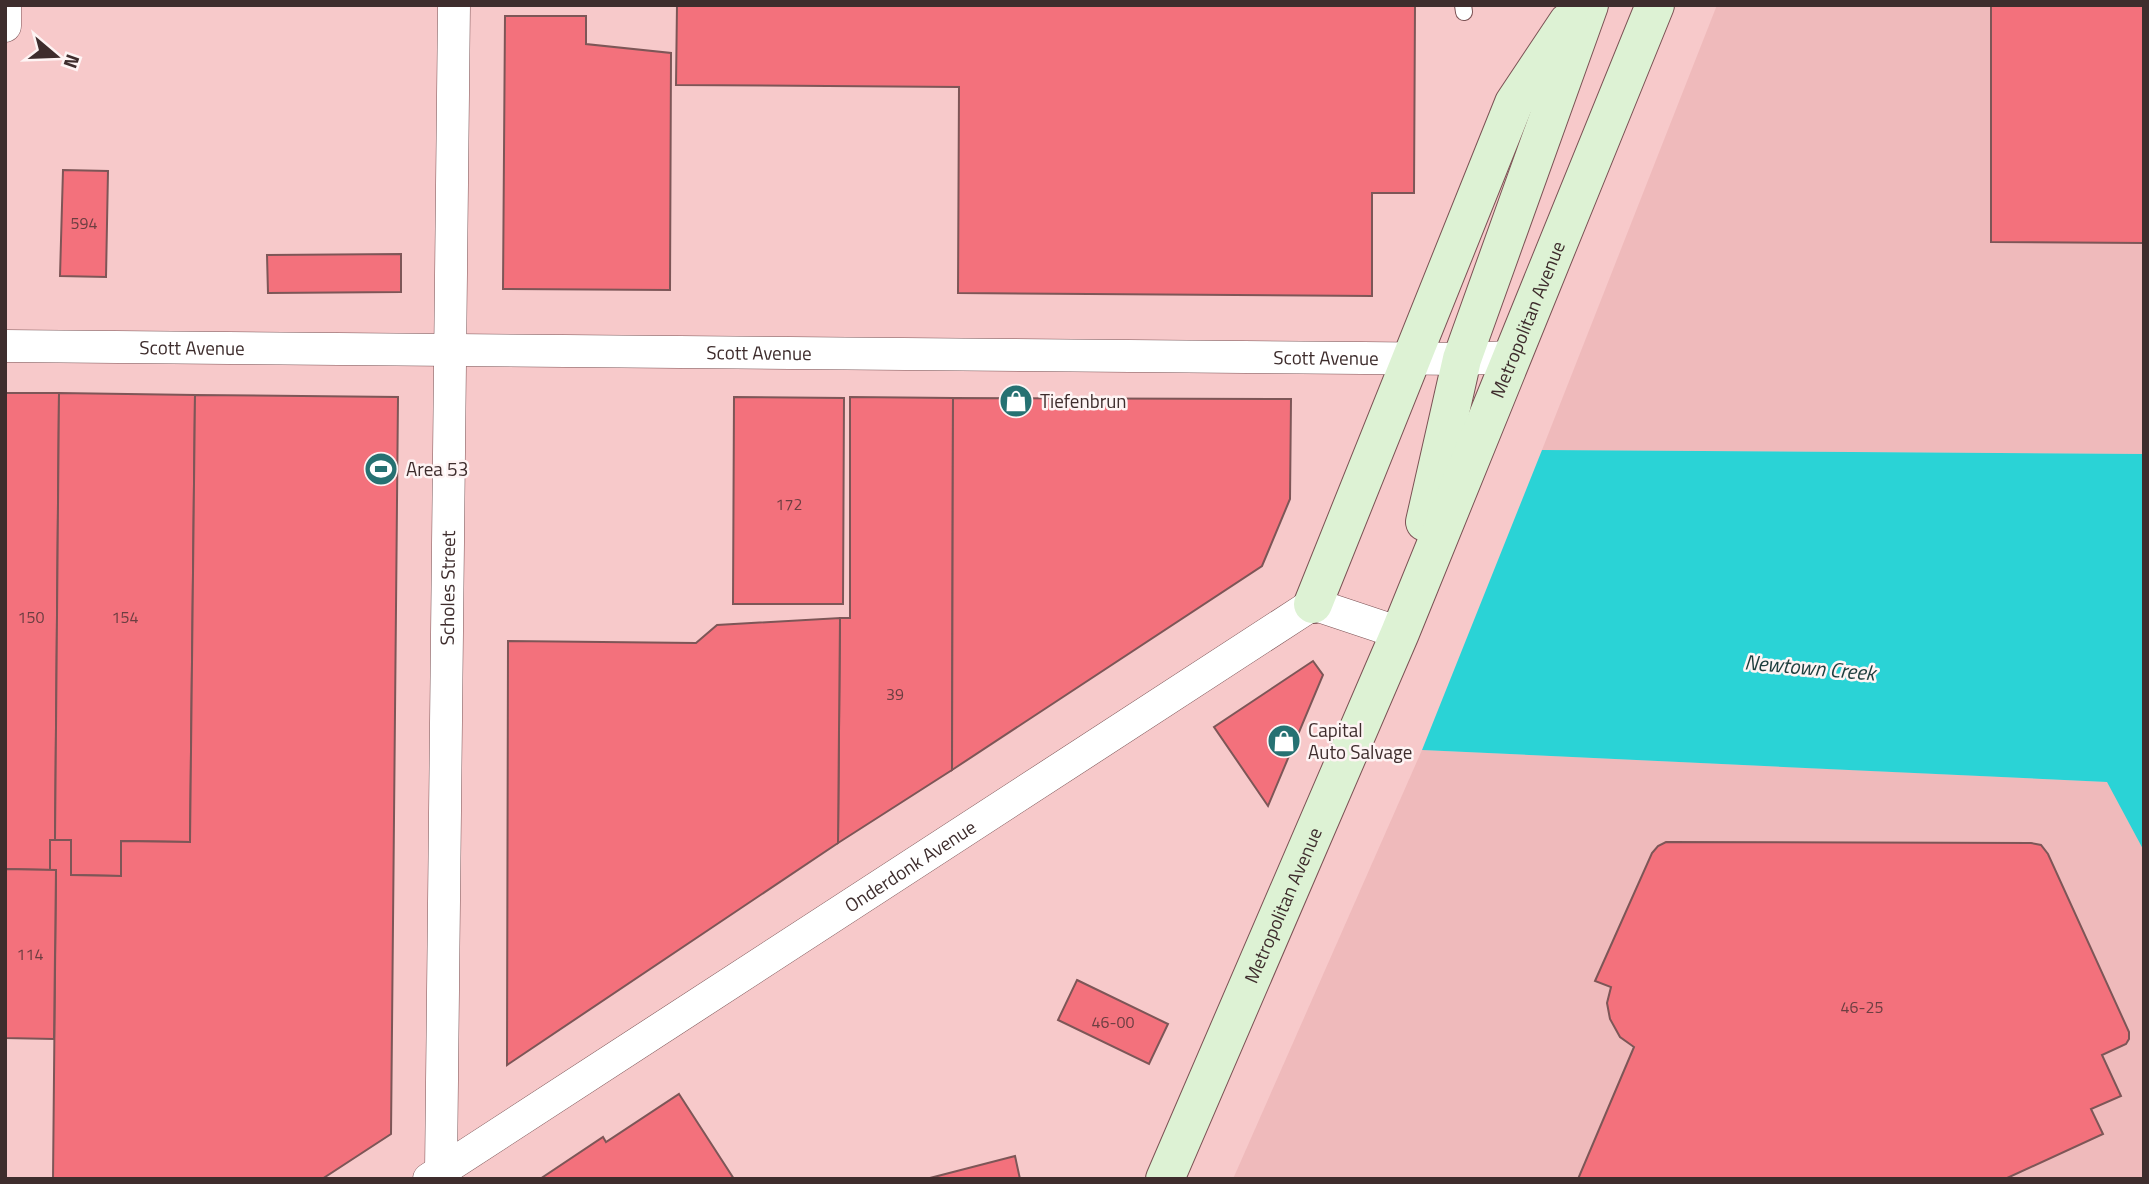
<svg xmlns="http://www.w3.org/2000/svg" width="2149" height="1184" font-family="'Titillium Web',sans-serif">
<style>
.built{fill:#efbabb}
.water{fill:#2ad3d6}
.building{fill:#f3717c;stroke:#7d5657;stroke-width:2}
.lines{fill:none;stroke-linecap:round;stroke-linejoin:round}
.service-casing{stroke:#7a5254;stroke-width:18}
.minor-casing{stroke:#7a5254;stroke-width:33}
.secondary-casing{stroke:#7a5254;stroke-width:40}
.service{stroke:#fff;stroke-width:16}
.minor{stroke:#fff;stroke-width:32}
.secondary{stroke:#ddf2d4;stroke-width:38}
.labels{text-anchor:middle;stroke-width:5;stroke-linejoin:round;paint-order:stroke}
.number-label{font-size:16px;fill:#6b3e41}
.street-label{font-size:19px;fill:#3e2d2d;stroke:#fef4f4}
.poi-label{font-size:19px;fill:#3e2d2d;stroke:#fef4f4;text-anchor:start}
.water-label{font-size:21px;font-style:italic;fill:#1e3e3e;stroke:#fef4f4}
</style>
<rect width="100%" height="100%" fill="#f7c9ca"/>
<g class="built">
<polygon points="1717,5 2144,5 2144,454 1542,450"/>
<polygon points="1422,750 2108,782 2144,851 2144,1179 1233,1179"/>
</g>
<polygon class="water" points="1542,450 2144,454 2144,851 2107,782 1422,750"/>
<g class="building">
<polygon points="677,5 1415,5 1414,193 1372,193 1372,296 958,293 959,87 676,85"/>
<polygon points="1991,5 2144,5 2144,243 1991,242"/>
<polygon points="505,16 586,16 586,44 671,53 670,290 503,289"/>
<polygon points="63,170 108,171 106,277 60,276"/>
<polygon points="401,254 401,292 268,293 267,255"/>
<polygon points="5,393 59,393 55,840 50,840 50,870 5,869"/>
<polygon points="59,393 195,395 190,842 121,841 121,876 71,875 71,840 55,840"/>
<polygon points="195,395 398,397 391,1134 322,1179 53,1179 56,870 50,870 50,840 71,840 71,875 121,876 121,841 190,842"/>
<polygon points="734,397 844,398 843,604 733,604"/>
<polygon points="850,397 953,398 952,770 838,843 840,618 850,618"/>
<polygon points="953,398 1291,399 1290,499 1262,566 952,770"/>
<polygon points="840,618 838,843 507,1065 508,641 696,643 717,625"/>
<polygon points="1313,661 1323,675 1268,806 1214,727"/>
<polygon points="1666,842 2031,843 2041,845 2048,854 2129,1032 2129,1039 2126,1044 2102,1055 2121,1096 2091,1109 2103,1134 2005,1179 1578,1179 1634,1047 1620,1037 1610,1019 1607,1003 1611,987 1595,981 1652,853 1658,846"/>
<polygon points="5,869 56,870 54,1039 5,1038"/>
<polygon points="1077,980 1168,1024 1149,1064 1058,1020"/>
<polygon points="679,1094 734,1179 540,1179 603,1137 606,1142"/>
<polygon points="1015,1156 1020,1179 926,1179"/>
</g>
<g class="lines">
<defs>
<polyline id="service" points="1463,5 1464,12"/>
<g id="minor">
<polyline points="5,26 5,5"/>
<path id="s1" d="M5 346 1363 358 1462 359 1512 357"/>
<path id="s2" d="M441 1171 454 5"/>
<path id="s3" d="M429 1179 1313 604 1400 633"/>
</g>
<g id="secondary">
<polyline points="1425,522 1462,359 1589,5"/>
<polyline points="1313,604 1514,103 1568,22"/>
<path id="s4" d="M1165 1179 1400 633 1655 5"/>
</g>
</defs>
<use href="#service" class="service-casing"/>
<use href="#minor" class="minor-casing"/>
<use href="#secondary" class="secondary-casing"/>
<use href="#service" class="service"/>
<use href="#minor" class="minor"/>
<use href="#secondary" class="secondary"/>
</g>
<defs>
<symbol id="shop-disc" viewBox="-11 -11 22 22"><circle r="9.5" fill="#267172" stroke="#fef4f4"/><path d="M-5-2.5h2.3a2.7 3.5 0 0 1 5.4 0H5L5.5 6h-11ZM-1.5-2.5h3a1.5 2.3 0 0 0-3 0Z" fill="#fff"/></symbol>
<symbol id="stadium-disc" viewBox="-11 -11 22 22"><circle r="9.5" fill="#267172" stroke="#fef4f4"/><path d="M0-5a6.5 5 0 1 0 0 10a6.5 5 0 1 0 0-10ZM-3.5-1.8h7v3.6h-7Z" fill="#fff"/></symbol>
</defs>
<g fill-rule="evenodd">
<use href="#shop-disc" x="997" y="382" width="38" height="38"/>
<use href="#stadium-disc" x="362" y="450" width="38" height="38"/>
<use href="#shop-disc" x="1265" y="722" width="38" height="38"/>
</g>
<g class="labels">
<g class="number-label">
<text x="84" y="229">594</text>
<text x="789" y="510">172</text>
<text x="31" y="623">150</text>
<text x="125" y="623">154</text>
<text x="895" y="700">39</text>
<text x="30" y="960">114</text>
<text x="1862" y="1013">46-25</text>
<text x="1113" y="1028">46-00</text>
</g>
<g class="street-label">
<text dy="7" stroke="none"><textPath href="#s4" startOffset="933">Metropolitan Avenue</textPath></text>
<text dy="7" stroke="none"><textPath href="#s1" startOffset="187">Scott Avenue</textPath></text>
<text dy="7" stroke="none"><textPath href="#s1" startOffset="754">Scott Avenue</textPath></text>
<text dy="7" stroke="none"><textPath href="#s1" startOffset="1321">Scott Avenue</textPath></text>
<text dy="7" stroke="none"><textPath href="#s2" startOffset="583">Scholes Street</textPath></text>
<text dy="7" stroke="none"><textPath href="#s3" startOffset="574">Onderdonk Avenue</textPath></text>
<text dy="7" stroke="none"><textPath href="#s4" startOffset="298">Metropolitan Avenue</textPath></text>
</g>
<g class="poi-label">
<text x="1040" y="408">Tiefenbrun</text>
<text x="406" y="476">Area 53</text>
<text x="1308" y="737">Capital<tspan x="1308" dy="22">Auto Salvage</tspan></text>
</g>
<g class="water-label">
<text transform="translate(1810 668) rotate(5)" y="7">Newtown Creek</text>
</g>
</g>
<rect width="2149" height="1184" fill="none" stroke="#3e2d2d" stroke-width="14"/>
<g transform="translate(56 56) rotate(109)" stroke="#fef4f4" stroke-width="5" paint-order="stroke">
<path d="M0-5L12 26L0 18L-12 26Z" fill="#3e2d2d"/>
<text y="-10" font-size="19" font-weight="bold" text-anchor="middle" fill="#3e2d2d">N</text>
</g>
</svg>
